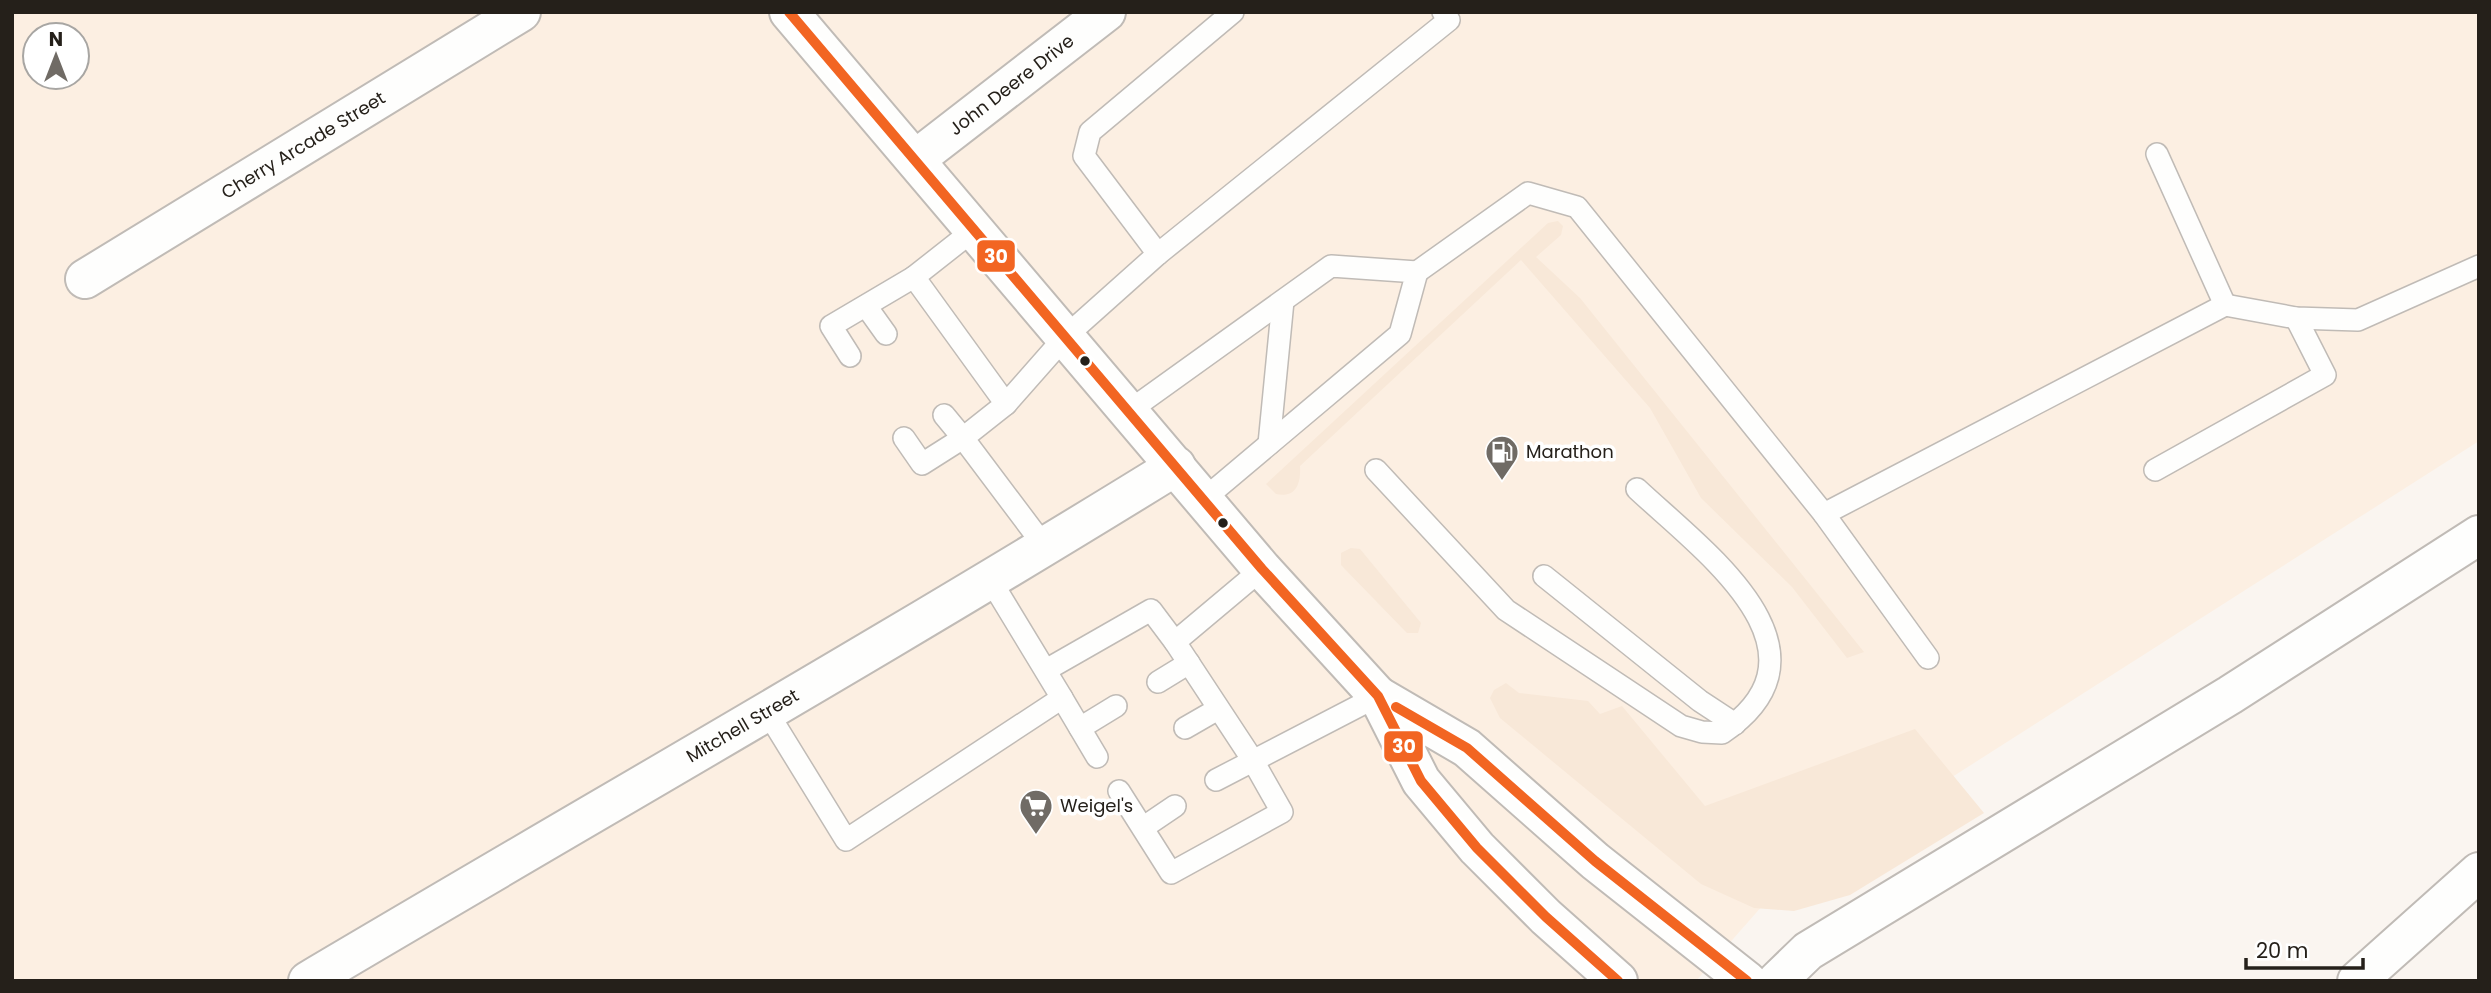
<svg xmlns="http://www.w3.org/2000/svg" width="2491" height="993" font-family="Poppins,sans-serif">
<style>
.built{fill:#fcefe2;fill-rule:evenodd}
.green{fill:#f8e8d8}
.lines{fill:none;stroke-linecap:round;stroke-linejoin:round}
.service-casing{stroke:#c0bbb6;stroke-width:24}
.minor-casing{stroke:#c0bbb6;stroke-width:42}
.tertiary-casing{stroke:#c0bbb6;stroke-width:42}
.motorway-casing{stroke:#c0bbb6;stroke-width:42}
.service{stroke:#fefefd;stroke-width:21}
.minor{stroke:#fefefd;stroke-width:38}
.tertiary{stroke:#fefefd;stroke-width:38}
.motorway{stroke:#fefefd;stroke-width:38}
.bus-1-casing{stroke:#fff;stroke-width:16}
.bus-1{stroke:#f26522;stroke-width:10}
.bus-dot{fill:#25201a;stroke:#fff;stroke-width:2.5}
.labels{text-anchor:middle;stroke-width:7;stroke-linejoin:round;paint-order:stroke}
.street-label{font-size:18px;fill:#25201a;stroke:#fff}
.poi-label{font-size:18px;fill:#25201a;stroke:#fff;text-anchor:start}
.line-badge{stroke:#fff;stroke-width:2.5}
.badge-label{font-size:19px;text-anchor:middle;font-weight:bold;fill:#fff}
</style>
<rect width="100%" height="100%" fill="#faf5f0"/>
<path class="built" d="M12 12H2479V441L1778 888 1696 981H12ZM35 35H77V77H35Z"/>
<g class="green">
<path d="M1558 221 1563 226 1561 235 1536 257 1580 298 1864 652 1847 658 1792 587 1701 498 1650 408 1521 260 1300 466C1301 484 1296 498 1276 494L1266 484 1548 223Z"/>
<polygon points="1351,548 1360,549 1421,623 1418,633 1407,633 1341,565 1341,553"/>
<polygon points="1506,683 1519,693 1588,701 1600,714 1622,706 1705,806 1915,729 1984,813 1850,895 1794,911 1754,908 1701,884 1500,718 1490,698 1494,690"/>
</g>
<g class="lines">
<defs>
<g id="service">
<polyline points="2157,154 2225,305"/>
<polyline points="975,229 914,277 1006,404 963,438 1045,547"/>
<polyline points="1158,254 1084,156 1090,132 1233,12"/>
<polyline points="1417,272 1528,193 1577,207 1824,514 2225,305 2296,318 2358,320 2479,266"/>
<polyline points="866,306 886,334"/>
<polyline points="850,356 831,326 914,277"/>
<polyline points="1006,404 1065,337 1158,254 1449,20 1443,12"/>
<polyline points="1129,411 1331,266 1417,272 1400,334 1204,499"/>
<polyline points="904,438 922,464 963,438 944,415"/>
<polyline points="1269,444 1283,301"/>
<path d="M1376 470 1506 610 1681 726 1702 732 1722 733C1844 651 1702 550 1637 489"/>
<polyline points="2155,470 2325,375 2296,318"/>
<polyline points="1824,514 1928,658"/>
<polyline points="1544,576 1700,701 1735,724"/>
<polyline points="1046,670 1151,610 1175,642"/>
<polyline points="1158,682 1189,663"/>
<polyline points="1062,698 1097,757"/>
<polyline points="766,710 846,840 1062,698 991,581"/>
<polyline points="1080,728 1116,706"/>
<polyline points="1185,728 1218,709"/>
<polyline points="1216,780 1378,696"/>
<polyline points="1119,791 1171,873 1282,812 1252,759 1175,642 1262,569"/>
<polyline points="1144,827 1175,806"/>
</g>
<g id="minor">
<path id="s1" d="M916 159 1106 12"/>
<path id="s2" d="M85 279 521 12"/>
<path id="s3" d="M308 981C598 809 890 643 1176 466"/>
</g>
<g id="tertiary">
<polyline points="789,12 1262,569 1378,696 1421,781 1477,848 1546,917 1618,981"/>
<polyline points="1378,696 1467,748 1595,861 1747,981"/>
</g>
<g id="motorway">
<polyline points="1777,981 1808,951 2230,695 2479,535"/>
<polyline points="2357,981 2479,872"/>
</g>
</defs>
<use href="#service" class="service-casing"/>
<use href="#minor" class="minor-casing"/>
<use href="#tertiary" class="tertiary-casing"/>
<use href="#motorway" class="motorway-casing"/>
<use href="#service" class="service"/>
<use href="#minor" class="minor"/>
<use href="#tertiary" class="tertiary"/>
<use href="#motorway" class="motorway"/>
<defs>
<g id="bus-1">
<polyline points="789,12 1262,569 1378,696 1421,781 1477,848 1546,917 1618,981"/>
<polyline points="1396,707 1467,748 1595,861 1747,981"/>
</g>
</defs>
<use href="#bus-1" class="bus-1-casing"/>
<use href="#bus-1" class="bus-1"/>
</g>
<defs>
<symbol id="fuel-pin" viewBox="-11 -11 22 30"><path d="M0 17L-7.5 6A9.5 9.5 0 1 1 7.5 6Z" fill="#706b65" stroke="#fff"/><path d="M-5.5-6h7V0h2V4h1.3V-2.5L3-4.5l.8-.8L6-3V5H2.5V1h-1V6h-7ZM-4.2-4.7v3.2H.2V-4.7Z" fill="#fff"/></symbol>
<symbol id="supermarket-pin" viewBox="-11 -11 22 30"><path d="M0 17L-7.5 6A9.5 9.5 0 1 1 7.5 6Z" fill="#706b65" stroke="#fff"/><path d="M-6-5.5h2.5l.6 2H6L4.5 2H-2.5L-4.4-4H-6ZM-1.5 3.2a1.3 1.3 0 1 0 .1 0ZM3 3.2a1.3 1.3 0 1 0 .1 0Z" fill="#fff"/></symbol>
</defs>
<g fill-rule="evenodd">
<use href="#fuel-pin" x="1483" y="433" width="38" height="52"/>
<use href="#supermarket-pin" x="1017" y="787" width="38" height="52"/>
</g>
<g class="bus-dot">
<circle cx="1085" cy="361" r="6"/>
<circle cx="1223" cy="523" r="6"/>
</g>
<g class="labels">
<g class="street-label">
<text dy="6" stroke="none"><textPath href="#s1" startOffset="121">John Deere Drive</textPath></text>
<text dy="6" stroke="none"><textPath href="#s2" startOffset="256">Cherry Arcade Street</textPath></text>
<text dy="6" stroke="none"><textPath href="#s3" startOffset="504">Mitchell Street</textPath></text>
</g>
<g class="poi-label">
<text x="1526" y="458">Marathon</text>
<text x="1060" y="812">Weigel's</text>
</g>
</g>
<g class="line-badge">
<rect x="976" y="239" width="40" height="34" rx="7" fill="#f26522"/>
<rect x="1383" y="730" width="41" height="33" rx="7" fill="#f26522"/>
</g>
<g class="badge-label">
<text x="996" y="263">30</text>
<text x="1404" y="753">30</text>
</g>
<rect width="2491" height="993" fill="none" stroke="#25201a" stroke-width="28"/>
<g transform="translate(56 56)"><circle r="33" fill="#ffffff" stroke="#a8a6a3" stroke-width="2"/>
<path d="M0-5L12 26L0 18L-12 26Z" fill="#706b65"/>
<text y="-10" font-size="19" font-weight="bold" text-anchor="middle" fill="#25201a">N</text>
</g>
<path d="M2246 958v10h117v-10" fill="none" stroke="#25201a" stroke-width="3.5"/>
<text x="2256" y="958" font-size="21" fill="#25201a" stroke="#ffffff" stroke-width="5" paint-order="stroke">20 m</text>
</svg>
